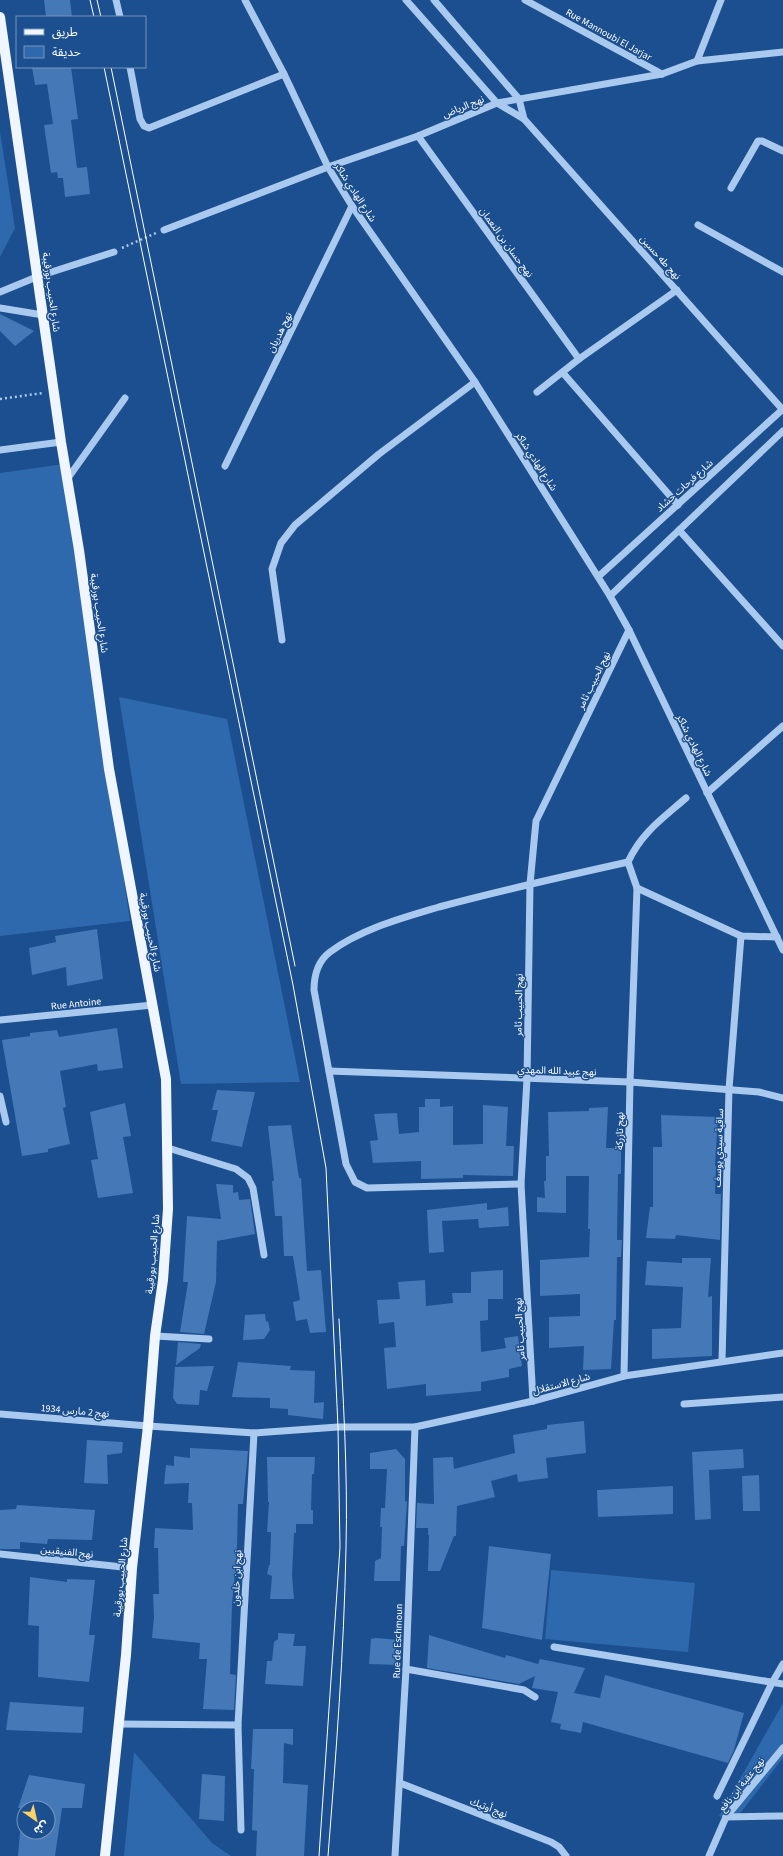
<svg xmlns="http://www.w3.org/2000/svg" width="783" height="1856" font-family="'Source Sans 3','Noto Sans Arabic',sans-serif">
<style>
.green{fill:#2e69ad}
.building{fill:#4478b7}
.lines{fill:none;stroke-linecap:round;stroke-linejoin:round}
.path{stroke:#a9c9ee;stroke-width:2.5;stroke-dasharray:2 3;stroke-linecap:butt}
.minor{stroke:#a9c9ee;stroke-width:7}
.major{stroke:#f0f6ff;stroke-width:10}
.tram{stroke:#fff;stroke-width:1}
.labels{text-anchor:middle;stroke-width:3;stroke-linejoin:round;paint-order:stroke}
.street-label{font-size:10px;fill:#fff;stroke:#1b4f8f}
</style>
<rect width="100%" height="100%" fill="#1b4f8f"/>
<g class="green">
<polygon points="0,132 15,228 0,257"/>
<polygon points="64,464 130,921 0,936 0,473"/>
<polygon points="119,697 227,719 300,1082 181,1084"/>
<polygon points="551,1570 695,1583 688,1652 545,1639"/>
<polygon points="783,1703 783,1758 735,1820 719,1816"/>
<polygon points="134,1752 212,1843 231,1856 124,1856"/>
</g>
<g class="building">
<polygon points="44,0 70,0 72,17 46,17"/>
<polygon points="32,67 71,67 78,119 71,120 77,168 87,167 90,194 65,197 63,178 58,178 57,172 51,173 44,125 53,124 47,84 35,85"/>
<polygon points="0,314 34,331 15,346 0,331"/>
<polygon points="97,929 103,979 67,986 66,967 32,975 29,948 56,942 55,936"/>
<polygon points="117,1028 123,1068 98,1071 97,1064 60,1071 66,1107 63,1108 70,1144 48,1149 48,1152 22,1156 2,1040 30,1036 30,1033 57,1030 59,1037"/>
<polygon points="217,1090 255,1092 242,1147 211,1141 218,1110 212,1110"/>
<polygon points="425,1099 440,1099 440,1107 453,1106 453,1145 483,1144 483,1105 508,1107 506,1146 514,1146 513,1176 463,1175 463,1178 421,1179 421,1161 373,1163 370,1141 378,1140 374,1114 397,1113 399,1134 419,1132 419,1107 425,1107"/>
<polygon points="125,1103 131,1136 123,1137 133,1193 98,1198 91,1160 98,1159 90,1112"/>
<polygon points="608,1107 606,1148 621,1148 621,1174 618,1174 617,1240 622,1240 621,1257 617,1257 616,1320 614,1320 611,1369 583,1370 584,1346 549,1348 549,1317 580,1316 580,1294 540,1296 540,1260 589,1257 590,1229 588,1229 589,1176 566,1176 566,1213 537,1212 537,1197 545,1198 544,1181 546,1181 546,1156 549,1156 548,1112 589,1111 589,1108"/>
<polygon points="661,1115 718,1117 715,1166 716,1166 715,1194 721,1194 720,1240 676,1235 675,1239 646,1238 650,1207 653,1207 653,1147 662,1147"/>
<polygon points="291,1125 299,1178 301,1178 307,1271 321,1270 326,1332 310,1333 307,1319 296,1321 293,1302 300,1300 293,1256 284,1256 282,1216 275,1216 272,1181 274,1181 268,1126"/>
<polygon points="216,1184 233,1185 233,1193 238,1192 239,1200 250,1199 255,1234 217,1241 216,1282 204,1334 180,1332 188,1282 183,1282 187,1216 221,1219"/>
<polygon points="487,1203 487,1210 508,1207 509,1226 479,1228 478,1219 442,1221 444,1252 429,1253 427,1210"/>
<polygon points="682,1258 711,1258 708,1297 712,1296 712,1356 652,1359 652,1329 681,1328 683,1287 645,1285 647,1261 682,1263"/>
<polygon points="503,1270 503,1299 488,1299 488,1320 480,1321 481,1352 506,1348 504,1338 518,1336 522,1366 509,1369 509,1377 481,1382 481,1391 426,1396 426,1384 387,1389 384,1348 396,1347 394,1322 379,1324 377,1300 400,1299 398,1282 425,1280 426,1306 453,1303 452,1293 471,1293 471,1272"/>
<polygon points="265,1314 266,1322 268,1321 270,1330 264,1339 243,1340 245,1315"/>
<polygon points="178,1342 201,1344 200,1348 176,1365"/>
<polygon points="238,1362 291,1366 290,1370 315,1371 314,1403 324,1402 323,1419 288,1415 288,1409 270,1408 270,1398 232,1397"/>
<polygon points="214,1366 207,1391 200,1390 199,1405 177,1404 173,1398 175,1367"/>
<polygon points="584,1421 586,1453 546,1458 548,1478 518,1482 517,1474 491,1481 495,1497 457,1506 456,1536 454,1536 440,1571 428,1571 429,1535 428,1535 428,1528 416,1528 417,1503 434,1504 433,1458 453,1457 454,1469 515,1453 513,1435 547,1429 547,1425"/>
<polygon points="87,1440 123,1442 122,1453 107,1455 108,1484 84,1483"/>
<polygon points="190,1448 248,1451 243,1504 238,1504 237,1550 243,1550 241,1573 235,1573 232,1604 230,1674 236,1675 234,1710 203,1709 207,1659 199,1659 200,1643 152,1638 154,1617 153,1594 159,1594 158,1548 154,1548 155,1528 193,1530 192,1503 188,1503 189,1483 164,1484 166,1465 174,1466 174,1456 190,1458"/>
<polygon points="396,1449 405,1459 405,1501 407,1502 404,1546 401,1546 400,1581 374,1581 375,1561 381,1558 382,1527 380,1527 381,1508 385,1508 387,1469 370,1469 370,1453"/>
<polygon points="743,1449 744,1468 709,1470 711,1519 695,1520 692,1452"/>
<polygon points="267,1457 315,1457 314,1474 312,1474 311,1510 313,1510 313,1524 296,1524 296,1533 294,1533 292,1575 294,1599 270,1599 272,1576 267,1574 269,1565 270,1565 271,1532 267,1532 269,1502 268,1502"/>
<polygon points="759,1475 760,1511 743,1511 742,1476"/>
<polygon points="673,1486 673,1514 598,1517 597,1490"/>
<polygon points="17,1505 95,1510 92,1540 48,1539 47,1544 20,1542 20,1549 0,1549 0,1510 16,1509"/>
<polygon points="489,1546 551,1554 542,1640 482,1628"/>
<polygon points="30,1577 67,1582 67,1579 95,1580 89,1635 95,1635 89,1682 38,1677 39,1626 28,1625"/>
<polygon points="278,1633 295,1634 293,1646 306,1646 303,1686 265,1684 267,1661 272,1661 274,1642 278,1639"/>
<polygon points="429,1635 505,1658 506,1655 538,1664 540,1659 585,1668 574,1693 600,1698 605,1675 744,1713 734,1750 728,1763 583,1722 581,1733 560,1729 561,1724 551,1722 558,1692 532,1688 535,1676 519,1684 427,1668"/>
<polygon points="376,1638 399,1640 398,1665 369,1664 371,1639"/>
<polygon points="10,1702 84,1707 82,1733 6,1730"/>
<polygon points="253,1729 293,1729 293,1745 284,1743 283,1783 308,1785 304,1856 256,1856 257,1831 252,1830 254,1769 251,1769"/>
<polygon points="202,1774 225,1776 224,1821 199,1819"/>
<polygon points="29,1775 85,1784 82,1808 62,1808 55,1856 18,1856 20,1832 48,1832 48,1808 18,1808"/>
</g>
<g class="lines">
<g class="path">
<polyline points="122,248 156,233"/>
<polyline points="0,399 43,393"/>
</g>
<g class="minor">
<polyline points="116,0 120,17"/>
<polyline points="245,0 284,74 328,167 352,206 475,382 610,596 629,630 783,950"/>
<polyline points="406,0 497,103 524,119 783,410"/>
<polyline points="434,0 519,99 524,119"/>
<polyline points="525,0 662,74"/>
<polyline points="697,61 721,0"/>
<polyline points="130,67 140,119 144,126 149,128 284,74"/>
<polyline points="418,136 579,359"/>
<polyline points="731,188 758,141 762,141 783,151"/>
<polyline points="698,225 783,272"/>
<polyline points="164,230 328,167 418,136 497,103 662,74 697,61 783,52"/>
<polyline points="0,292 39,276 114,252"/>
<polyline points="0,308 43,315"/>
<polyline points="563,373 678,505"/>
<polyline points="537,392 579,359 677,290"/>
<polyline points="0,450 61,442"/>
<polyline points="225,466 352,206"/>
<polyline points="68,478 125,398"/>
<polyline points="679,530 783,646"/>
<polyline points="599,576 783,409"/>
<polyline points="610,596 783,431"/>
<polyline points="282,640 272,569 281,543 295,525 379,454 475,382"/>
<polyline points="707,793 783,726"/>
<path d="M628 862C641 833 663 818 686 798"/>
<polyline points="637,888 741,936 777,937"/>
<polyline points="0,1020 153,1005"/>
<polyline points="329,1071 630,1082 759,1092 783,1098"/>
<polyline points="0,1096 6,1122"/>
<polyline points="168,1148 236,1169 248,1178 253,1188 264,1255"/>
<path d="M521 1184 367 1188 355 1182 346 1164 314 990C314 975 318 961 330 952 361 929 402 918 439 907 502 890 565 876 628 862L637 888 630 1082 624 1376"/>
<polyline points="155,1336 209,1339"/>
<polyline points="722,1361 729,1089 741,936"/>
<polyline points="533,1401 521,1184 527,1079 530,884 536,821 629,630"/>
<polyline points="684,1404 783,1397"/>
<polyline points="0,1414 148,1426 254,1433 338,1427 415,1427 533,1401 624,1376 783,1353"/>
<polyline points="0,1554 132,1568"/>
<polyline points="554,1647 783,1684"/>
<polyline points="406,1669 524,1690 535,1697"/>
<polyline points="118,1724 238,1725"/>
<polyline points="400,1783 551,1842 559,1847 566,1856"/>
<polyline points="717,1796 772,1683 783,1664"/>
<polyline points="726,1817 783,1816"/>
<polyline points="241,1830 238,1725 254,1433"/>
<polyline points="395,1856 406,1669 415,1427"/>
<polyline points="709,1856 726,1817 783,1748"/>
</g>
<polyline class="major" points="0,17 61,442 79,550 109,769 166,1079 168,1209 163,1280 155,1336 148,1426 132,1568 126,1655 105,1856"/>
<g class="tram">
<polyline points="90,0 94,17"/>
<polyline points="97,0 101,17"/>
<polyline points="104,67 293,985 326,1168 338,1427 340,1547 319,1856"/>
<polyline points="111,67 295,966"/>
<path d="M328 1856C336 1754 344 1651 346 1548 348 1472 343 1395 339 1319"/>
</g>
</g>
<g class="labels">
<g class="street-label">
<text transform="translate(609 34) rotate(29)" y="4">Rue Mannoubi El Jarjar</text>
<text transform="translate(463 106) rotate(-22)" y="4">نهج الرياض</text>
<text transform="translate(356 192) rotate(57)" y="4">شارع الهادي شاكر</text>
<text transform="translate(507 242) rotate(54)" y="4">نهج حسان بن النعمان</text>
<text transform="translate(661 257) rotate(48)" y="4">نهج طه حسين</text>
<text transform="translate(52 292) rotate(82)" y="4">شارع الحبيب بورقيبة</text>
<text transform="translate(279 332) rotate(-64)" y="4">نهج هدريان</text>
<text transform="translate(537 461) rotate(57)" y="4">شارع الهادي شاكر</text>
<text transform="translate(684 485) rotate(-42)" y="4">شارع فرحات حشاد</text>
<text transform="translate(100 613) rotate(82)" y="4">شارع الحبيب بورقيبة</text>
<text transform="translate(593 680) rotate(-64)" y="4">نهج الحبيب ثامر</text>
<text transform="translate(695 745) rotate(64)" y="4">شارع الهادي شاكر</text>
<text transform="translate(151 932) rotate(79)" y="4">شارع الحبيب بورقيبة</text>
<text transform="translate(76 1003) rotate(-6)" y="4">Rue Antoine</text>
<text transform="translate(518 1005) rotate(-89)" y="4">نهج الحبيب ثامر</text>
<text transform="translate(557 1070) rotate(2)" y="4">نهج عبيد الله المهدي</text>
<text transform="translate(619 1131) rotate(-89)" y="4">نهج تازركة</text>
<text transform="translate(718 1148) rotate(-88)" y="4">ساقية سيدي يوسف</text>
<text transform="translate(152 1254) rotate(-85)" y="4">شارع الحبيب بورقيبة</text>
<text transform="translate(519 1329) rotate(-93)" y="4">نهج الحبيب ثامر</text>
<text transform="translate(561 1383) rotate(-15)" y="4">شارع الاستقلال</text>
<text transform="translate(75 1410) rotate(5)" y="4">نهج 2 مارس 1934</text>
<text transform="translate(67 1551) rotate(6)" y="4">نهج الفنيقيين</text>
<text transform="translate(120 1577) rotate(-85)" y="4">شارع الحبيب بورقيبة</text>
<text transform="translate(236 1578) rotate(-87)" y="4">نهج ابن خلدون</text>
<text transform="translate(397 1641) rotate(-88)" y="4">Rue de Eschmoun</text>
<text transform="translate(741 1784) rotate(-51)" y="4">نهج عقبة ابن نافع</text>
<text transform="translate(489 1807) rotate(21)" y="4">نهج أوتيك</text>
</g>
</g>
<rect x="16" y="16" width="130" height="52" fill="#1b4f8f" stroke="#7695bc"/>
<rect x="24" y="29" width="20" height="6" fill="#f0f6ff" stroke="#7695bc"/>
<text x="52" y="36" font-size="12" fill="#ffffff">طريق</text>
<rect x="24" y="46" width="20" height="12" fill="#2e69ad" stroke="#7695bc"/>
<text x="52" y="56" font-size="12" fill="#ffffff">حديقة</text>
<g transform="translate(36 1820) rotate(146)"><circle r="19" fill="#1b4f8f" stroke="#7695bc"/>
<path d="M0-3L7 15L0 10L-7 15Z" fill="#ffd166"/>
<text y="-6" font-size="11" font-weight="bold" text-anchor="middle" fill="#ffffff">ش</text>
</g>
</svg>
